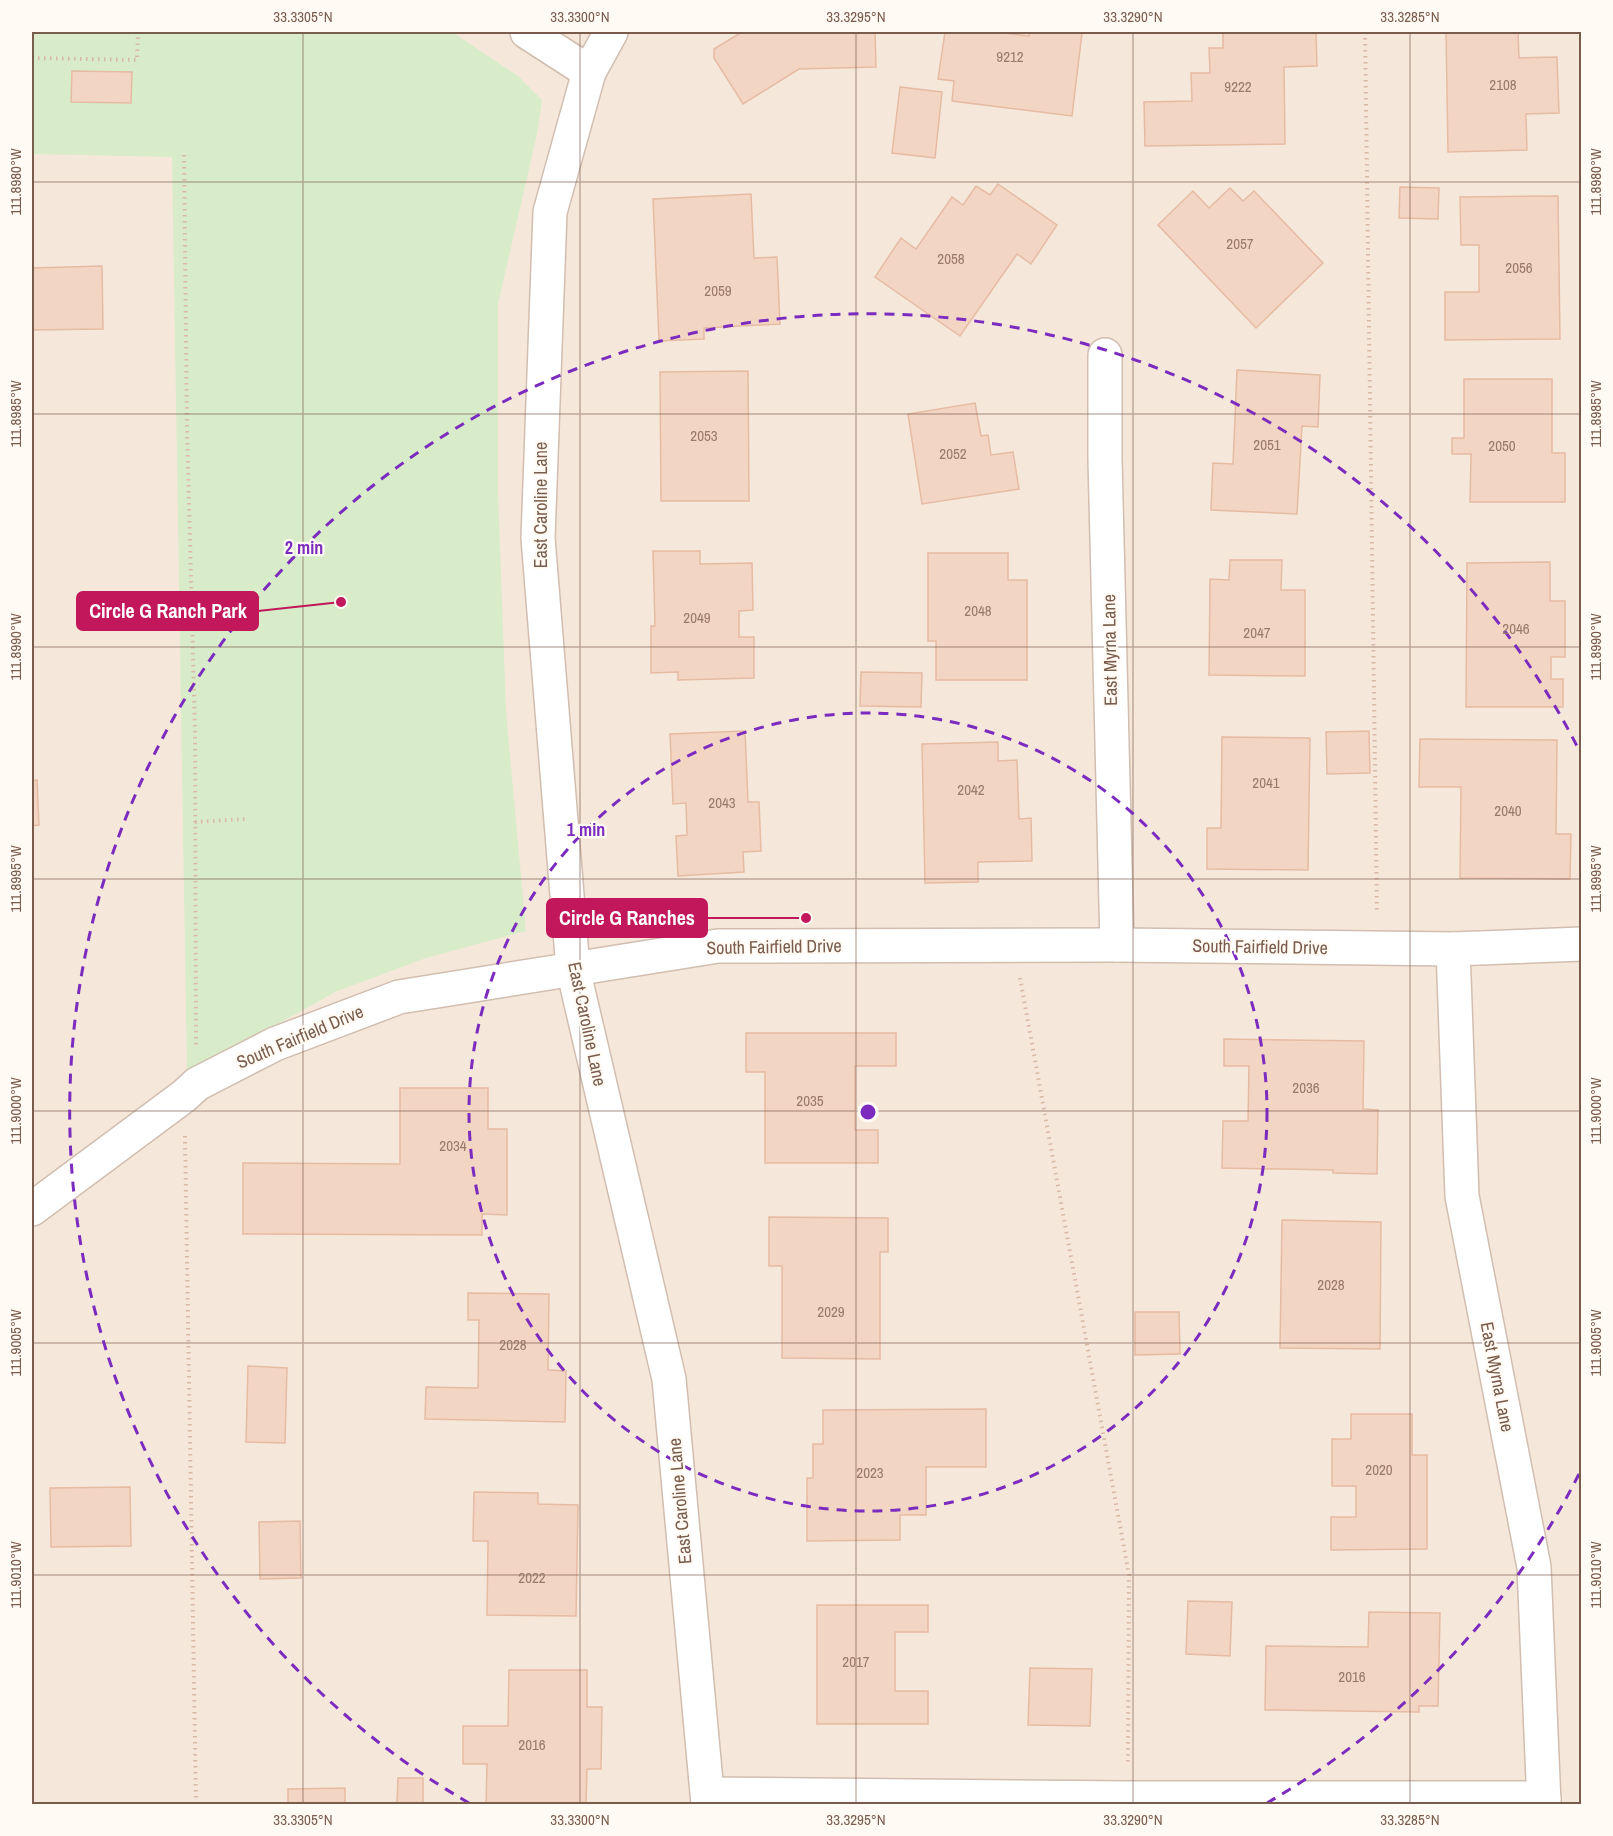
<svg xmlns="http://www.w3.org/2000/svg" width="1613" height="1836" font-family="'Archivo Narrow',sans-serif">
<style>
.residential{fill:#f5e8da}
.green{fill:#d8ecc9}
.building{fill:#f3d5c3;stroke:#e6bba3;stroke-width:1.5}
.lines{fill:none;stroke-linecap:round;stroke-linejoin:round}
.street-casing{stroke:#d1beb0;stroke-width:36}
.path{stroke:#d9b8a5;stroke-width:4;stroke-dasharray:1.5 4.5;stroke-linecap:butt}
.street{stroke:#fff;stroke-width:33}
.ticks{fill:none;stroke:#7a5c4d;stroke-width:1.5;stroke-opacity:0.45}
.ring{fill:none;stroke:#7b2cbf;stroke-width:3;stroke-dasharray:10 8}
.labels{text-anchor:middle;stroke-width:4.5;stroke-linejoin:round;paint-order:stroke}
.number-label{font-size:15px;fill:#987a6a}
.street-label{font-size:18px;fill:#7a5c4d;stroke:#fffaf3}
.centre{fill:#7b2cbf;stroke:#fffaf3;stroke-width:3}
.ring-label{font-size:18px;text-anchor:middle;font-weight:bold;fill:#7b2cbf;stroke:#fffaf3;stroke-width:4.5;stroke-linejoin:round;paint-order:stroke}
.leader{fill:none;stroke:#c2185b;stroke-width:2}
.callout-dot{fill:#c2185b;stroke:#fffaf3;stroke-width:2}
.callout{fill:#c2185b;stroke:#c2185b;stroke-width:2}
.callout-label{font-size:20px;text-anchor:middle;font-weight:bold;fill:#fff}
.neatline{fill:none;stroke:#7a5c4d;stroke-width:2}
.ticks-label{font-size:15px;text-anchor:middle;fill:#7a5c4d}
</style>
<rect width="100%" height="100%" fill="#fdf6ec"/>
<rect class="residential" x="32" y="32" width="1549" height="1772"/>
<polygon class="green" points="32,32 452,32 518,76 542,100 537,134 498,304 498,492 506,712 526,931 426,958 335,992 187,1075 172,157 32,154"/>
<g class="building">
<polygon points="742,32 875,32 876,67 799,69 743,104 714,58 714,49"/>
<polygon points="945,32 994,32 1029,36 1029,32 1082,33 1072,116 952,101 954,81 938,79"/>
<polygon points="1223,32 1316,32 1317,66 1284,67 1285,144 1145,146 1144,102 1192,101 1191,73 1210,73 1209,48 1223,48"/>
<polygon points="1446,32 1518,32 1519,58 1557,57 1559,113 1526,114 1527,150 1448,152"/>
<polygon points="72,71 132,72 131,103 71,102"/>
<polygon points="900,87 942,92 935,158 892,153"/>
<polygon points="998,184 1057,225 1031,264 1017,254 960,336 875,277 901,238 916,249 952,197 963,205 976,186 990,195"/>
<polygon points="1400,187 1439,188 1438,219 1399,218"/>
<polygon points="1230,188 1243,201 1254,191 1323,263 1256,328 1158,225 1193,191 1209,208"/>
<polygon points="751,194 754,258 777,257 780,324 704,328 704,339 659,341 653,199"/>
<polygon points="1558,196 1560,339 1445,340 1445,292 1479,292 1479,245 1461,245 1460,197"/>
<polygon points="102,266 103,329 32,330 32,268"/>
<polygon points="1237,370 1320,375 1318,427 1302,426 1297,514 1211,510 1213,463 1233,464"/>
<polygon points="748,371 749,501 661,501 660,372"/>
<polygon points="1464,379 1552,379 1552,453 1565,453 1565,502 1470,502 1471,454 1452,454 1452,438 1464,438"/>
<polygon points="975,403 981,436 988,435 991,455 1013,452 1019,489 922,504 908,414"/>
<polygon points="653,551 700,551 700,564 752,563 753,610 739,611 739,637 754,637 754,678 678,680 678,672 651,673 651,626 655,626"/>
<polygon points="928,553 1008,553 1008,580 1027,580 1027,680 936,680 936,641 928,641"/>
<polygon points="1230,560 1282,560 1281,590 1305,590 1305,676 1209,675 1210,579 1229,580"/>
<polygon points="1550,562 1550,601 1565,601 1565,657 1551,657 1551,679 1563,679 1563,707 1466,707 1467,563"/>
<polygon points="861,672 922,673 921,707 860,706"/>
<polygon points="745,731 748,802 759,802 761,851 743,852 744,872 678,876 676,836 687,835 686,803 673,804 670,734"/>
<polygon points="1369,731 1370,773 1327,774 1326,732"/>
<polygon points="1222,737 1310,738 1308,870 1207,869 1207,828 1221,828"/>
<polygon points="1420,739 1557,740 1556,834 1571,834 1570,879 1460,878 1461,787 1419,787"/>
<polygon points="998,742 998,761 1017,760 1019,819 1031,818 1032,861 978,862 978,882 925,883 922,744"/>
<polygon points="37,780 39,825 32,826 32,781"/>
<polygon points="746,1033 896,1033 896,1066 855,1066 855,1130 878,1130 878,1163 765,1163 765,1072 746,1072"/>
<polygon points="1224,1039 1364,1041 1363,1109 1378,1110 1377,1174 1333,1173 1333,1170 1222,1168 1223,1121 1248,1121 1249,1066 1224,1066"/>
<polygon points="400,1088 488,1088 488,1129 507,1129 507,1215 482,1214 482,1235 243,1234 243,1163 400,1164"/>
<polygon points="769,1217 888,1218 888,1252 880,1252 880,1359 782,1358 782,1266 769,1266"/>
<polygon points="1282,1220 1381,1222 1380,1349 1280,1348"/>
<polygon points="468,1293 549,1294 548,1370 566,1371 565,1422 425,1419 426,1387 478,1388 479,1320 468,1320"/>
<polygon points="1135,1312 1179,1312 1180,1354 1135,1355"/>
<polygon points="248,1366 287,1368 285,1443 246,1442"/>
<polygon points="986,1409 986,1467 926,1467 926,1515 900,1515 900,1540 807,1541 807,1478 813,1478 813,1444 823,1444 823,1410"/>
<polygon points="1351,1414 1412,1414 1412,1455 1427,1455 1427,1549 1331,1550 1331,1517 1356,1517 1356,1486 1332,1486 1332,1439 1351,1439"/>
<polygon points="130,1487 131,1546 51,1547 50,1488"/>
<polygon points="474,1492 538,1493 538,1504 578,1505 576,1616 487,1615 488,1541 473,1541"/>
<polygon points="300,1521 301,1578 260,1579 259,1522"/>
<polygon points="1188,1601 1232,1602 1230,1656 1186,1654"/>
<polygon points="817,1605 928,1605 928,1632 895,1632 895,1691 928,1691 928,1724 817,1724"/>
<polygon points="1369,1612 1440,1613 1438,1706 1419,1706 1419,1712 1265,1710 1266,1646 1368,1647"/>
<polygon points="1030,1668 1092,1669 1090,1726 1028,1725"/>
<polygon points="509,1670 587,1670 587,1707 602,1707 601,1769 587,1769 586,1804 486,1804 487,1764 463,1764 463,1726 508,1726"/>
<polygon points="398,1778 423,1778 423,1804 397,1804"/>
<polygon points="345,1788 345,1804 288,1804 288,1789"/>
</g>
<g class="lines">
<defs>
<g id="street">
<polyline points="527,32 589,72"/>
<polyline points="611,32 589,72 550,212 538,538 573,969 669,1379 708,1804"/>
<polyline points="1105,355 1105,459 1117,945"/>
<polyline points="1453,949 1462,1196 1534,1567 1544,1804"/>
<polyline points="32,1209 184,1096 197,1084 275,1044 399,997 718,946 1117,945 1453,949 1582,944"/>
<polyline points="708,1794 1128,1798 1544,1798"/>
</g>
</defs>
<use href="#street" class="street-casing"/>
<g class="path">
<polyline points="1365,32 1377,914"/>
<polyline points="32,58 137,60 138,32"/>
<polyline points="184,155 187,427 195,731 196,1047"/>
<polyline points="195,822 245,819"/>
<polyline points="1020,978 1129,1575 1128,1765"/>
<polyline points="185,1136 196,1804"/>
</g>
<use href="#street" class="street"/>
</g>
<path class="ticks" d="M303 32V1804M580 32V1804M856 32V1804M1133 32V1804M1410 32V1804M32 182H1582M32 414H1582M32 647H1582M32 879H1582M32 1111H1582M32 1343H1582M32 1575H1582"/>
<g class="ring">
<circle cx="868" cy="1112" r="399"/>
<path d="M1579 1474A798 798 0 0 1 1267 1803M469 1803A798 798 0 1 1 1579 750"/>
</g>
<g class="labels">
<g class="number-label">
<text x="1010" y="62">9212</text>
<text x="1503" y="90">2108</text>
<text x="1238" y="92">9222</text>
<text x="1240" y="249">2057</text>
<text x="951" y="264">2058</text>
<text x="1519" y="273">2056</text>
<text x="718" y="296">2059</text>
<text x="704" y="441">2053</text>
<text x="1267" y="450">2051</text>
<text x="1502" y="451">2050</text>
<text x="953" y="459">2052</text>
<text x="978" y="616">2048</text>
<text x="697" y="623">2049</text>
<text x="1516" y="634">2046</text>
<text x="1257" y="638">2047</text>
<text x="1266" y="788">2041</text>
<text x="971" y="795">2042</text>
<text x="722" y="808">2043</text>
<text x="1508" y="816">2040</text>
<text x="1306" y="1093">2036</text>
<text x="810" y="1106">2035</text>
<text x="453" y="1151">2034</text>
<text x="1331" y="1290">2028</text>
<text x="831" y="1317">2029</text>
<text x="513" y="1350">2028</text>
<text x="1379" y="1475">2020</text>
<text x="870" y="1478">2023</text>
<text x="532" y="1583">2022</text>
<text x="856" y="1667">2017</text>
<text x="1352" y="1682">2016</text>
<text x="532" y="1750">2016</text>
</g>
<g class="street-label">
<text transform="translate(541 505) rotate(-90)" y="6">East Caroline Lane</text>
<text transform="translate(1110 650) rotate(-91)" y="6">East Myrna Lane</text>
<text transform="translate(774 947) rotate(-1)" y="6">South Fairfield Drive</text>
<text transform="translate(1260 947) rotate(1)" y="6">South Fairfield Drive</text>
<text transform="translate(587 1024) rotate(78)" y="6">East Caroline Lane</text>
<text transform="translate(300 1037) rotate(-23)" y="6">South Fairfield Drive</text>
<text transform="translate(1497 1377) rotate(79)" y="6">East Myrna Lane</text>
<text transform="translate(680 1501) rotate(-95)" y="6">East Caroline Lane</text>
</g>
</g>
<circle cx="868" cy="1112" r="9" class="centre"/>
<g class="ring-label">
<text x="304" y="554">2 min</text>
<text x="586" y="836">1 min</text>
</g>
<path class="leader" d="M341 602L258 611M806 918L707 918"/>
<g class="callout-dot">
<circle cx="341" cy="602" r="6"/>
<circle cx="806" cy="918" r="6"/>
</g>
<g class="callout">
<rect x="77" y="592" width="181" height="38" rx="6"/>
<rect x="547" y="899" width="160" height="38" rx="6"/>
</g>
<g class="callout-label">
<text x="168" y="618">Circle G Ranch Park</text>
<text x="627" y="925">Circle G Ranches</text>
</g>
<rect width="1613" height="1836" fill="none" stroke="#fffaf3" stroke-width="66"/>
<rect x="33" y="33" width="1547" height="1770" class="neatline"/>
<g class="ticks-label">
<text x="303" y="22">33.3305°N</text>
<text x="580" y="22">33.3300°N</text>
<text x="856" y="22">33.3295°N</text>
<text x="1133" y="22">33.3290°N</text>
<text x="1410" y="22">33.3285°N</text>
<text transform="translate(1596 182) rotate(-90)" y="5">111.8980°W</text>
<text transform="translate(16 182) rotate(-90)" y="5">111.8980°W</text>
<text transform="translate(1596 414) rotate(-90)" y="5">111.8985°W</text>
<text transform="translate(16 414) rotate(-90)" y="5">111.8985°W</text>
<text transform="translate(1596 647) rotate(-90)" y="5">111.8990°W</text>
<text transform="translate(16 647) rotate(-90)" y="5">111.8990°W</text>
<text transform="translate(1596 879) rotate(-90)" y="5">111.8995°W</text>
<text transform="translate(16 879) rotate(-90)" y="5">111.8995°W</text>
<text transform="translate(1596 1111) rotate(-90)" y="5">111.9000°W</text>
<text transform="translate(16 1111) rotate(-90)" y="5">111.9000°W</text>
<text transform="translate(1596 1343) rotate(-90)" y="5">111.9005°W</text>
<text transform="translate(16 1343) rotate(-90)" y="5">111.9005°W</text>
<text transform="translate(1596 1575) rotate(-90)" y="5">111.9010°W</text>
<text transform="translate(16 1575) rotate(-90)" y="5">111.9010°W</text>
<text x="303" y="1825">33.3305°N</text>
<text x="580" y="1825">33.3300°N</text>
<text x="856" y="1825">33.3295°N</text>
<text x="1133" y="1825">33.3290°N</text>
<text x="1410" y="1825">33.3285°N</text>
</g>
</svg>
